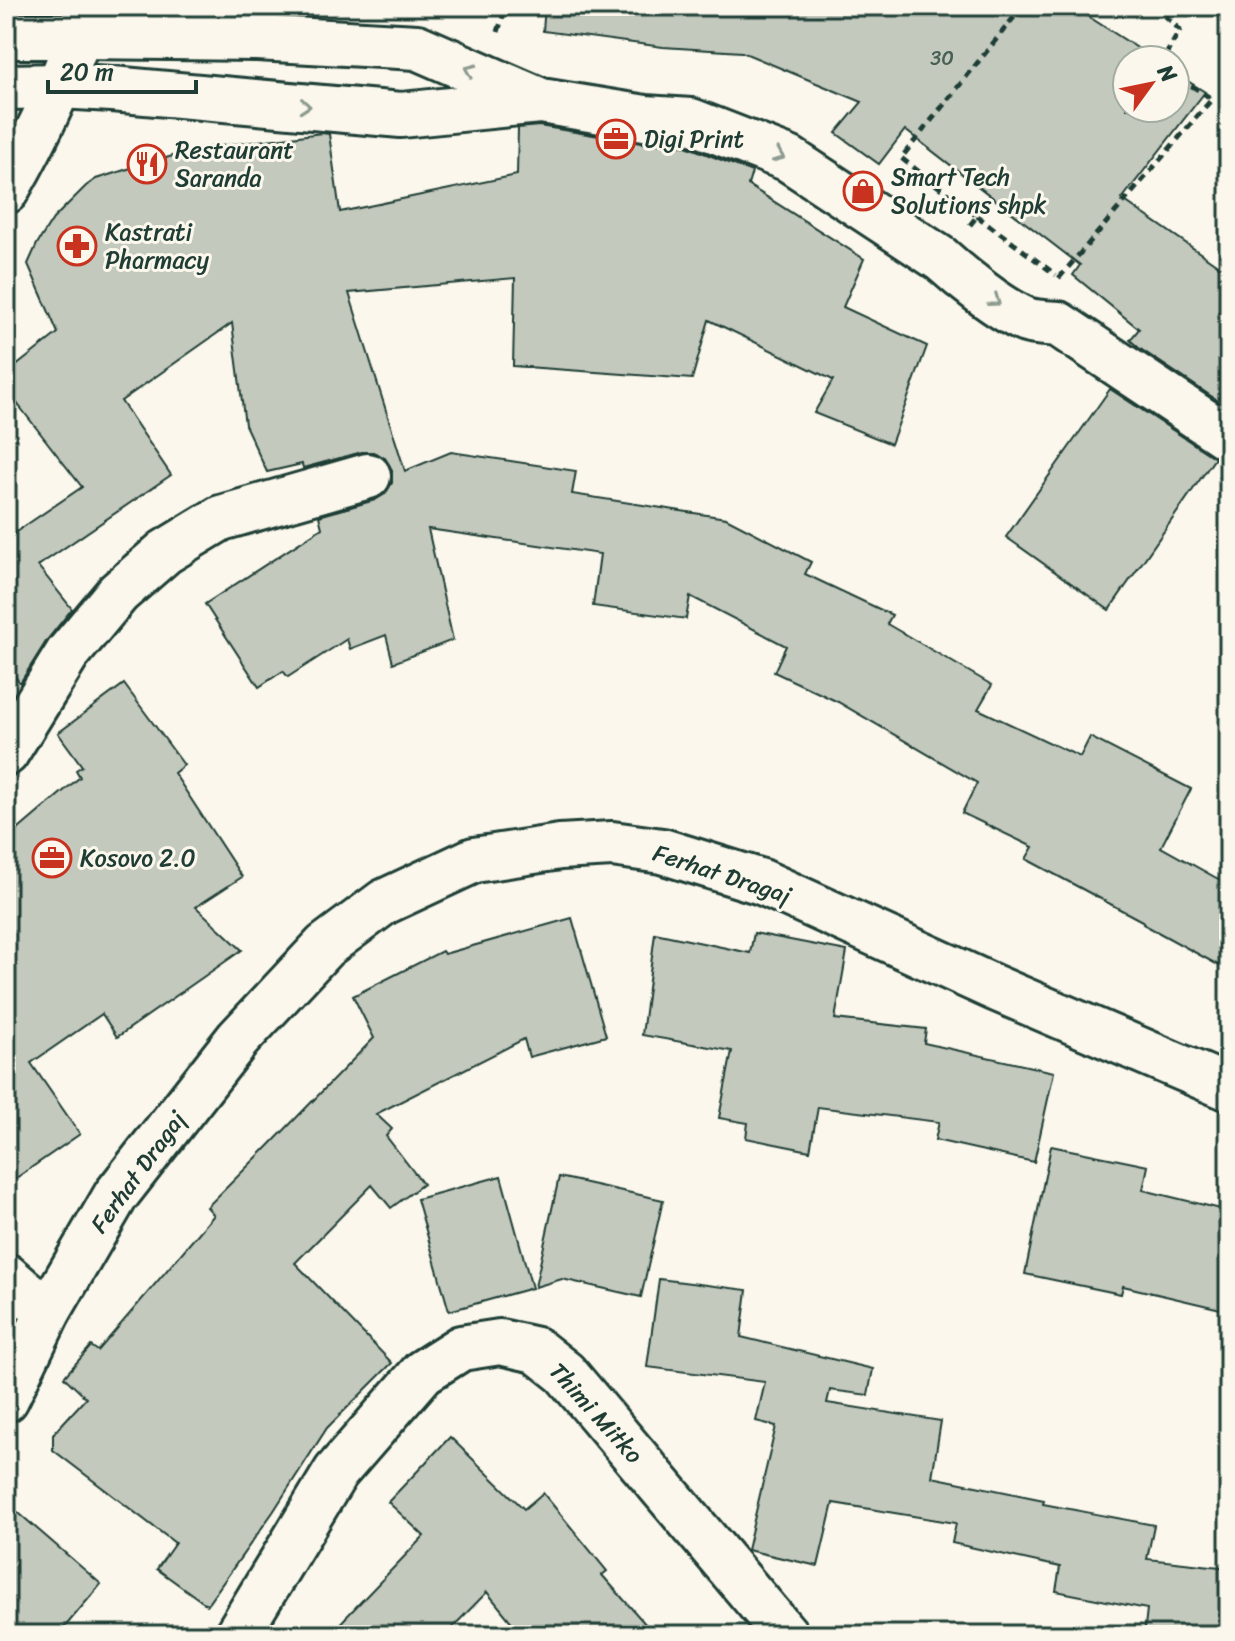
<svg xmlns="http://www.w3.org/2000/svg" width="1235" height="1641" font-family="Sriracha,sans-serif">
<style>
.building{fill:#c4c9be;stroke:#1f3d34;stroke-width:2}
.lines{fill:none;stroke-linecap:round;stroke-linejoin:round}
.minor-casing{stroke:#1f3d34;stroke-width:50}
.major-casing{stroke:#1f3d34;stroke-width:50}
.path{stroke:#1f3d34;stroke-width:5;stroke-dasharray:8 6;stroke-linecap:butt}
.minor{stroke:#fbf7ec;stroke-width:44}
.major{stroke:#fbf7ec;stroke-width:44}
.oneway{stroke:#8d9a90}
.labels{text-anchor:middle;stroke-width:6;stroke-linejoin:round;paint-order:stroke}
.number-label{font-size:20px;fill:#486056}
.poi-label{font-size:24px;fill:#1f3d34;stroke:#fbf7ec;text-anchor:start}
.street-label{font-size:24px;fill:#1f3d34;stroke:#fbf7ec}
</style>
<rect width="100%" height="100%" fill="#fbf7ec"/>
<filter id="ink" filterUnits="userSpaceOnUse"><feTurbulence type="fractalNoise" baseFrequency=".0125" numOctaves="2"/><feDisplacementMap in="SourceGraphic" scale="16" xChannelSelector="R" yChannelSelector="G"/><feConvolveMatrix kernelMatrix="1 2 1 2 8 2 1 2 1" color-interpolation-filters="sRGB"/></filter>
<g filter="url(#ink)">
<g class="building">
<polygon points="545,6 1072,6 1156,60 1127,60 1127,108 1175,108 1175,73 1205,92 1122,199 1229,273 1229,408 1139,348 1130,340 1139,329 1073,275 1080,265 905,130 879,164 836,133 862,102 742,52 663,47 543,31"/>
<polygon points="539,126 641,143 686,146 752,172 748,185 864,259 843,307 927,346 891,444 814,413 833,380 709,320 692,379 513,366 515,278 349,293 405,471 451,452 576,471 572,494 726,518 811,562 805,574 892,615 887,624 992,685 978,709 1080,757 1090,737 1191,789 1161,847 1229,885 1229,971 1143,924 1144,922 1026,859 1033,847 962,813 977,783 838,702 774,672 786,646 690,596 686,619 593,606 600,554 428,529 453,640 393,663 386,635 350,649 347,639 288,677 283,671 259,687 205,604 322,528 319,516 375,500 385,494 392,483 392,470 385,458 373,452 362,452 303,468 302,464 267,472 245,425 232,323 121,401 171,475 38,566 72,609 47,640 20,683 6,664 6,526 13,534 82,487 6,389 6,374 58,333 28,264 37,244 53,219 86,186 96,179 131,168 197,149 322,133 329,134 340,212 517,175 518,128"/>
<polygon points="1110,389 1215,458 1109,610 1006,537"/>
<polygon points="124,684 184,765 174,773 242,877 196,907 242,950 117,1037 102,1014 31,1063 80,1134 6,1185 6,840 80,777 76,770 82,766 58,733"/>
<polygon points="572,918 606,1036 529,1057 524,1039 376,1114 392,1129 386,1136 423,1184 391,1208 372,1185 295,1263 392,1363 327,1428 273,1512 207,1605 157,1569 175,1543 53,1450 53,1434 86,1398 64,1377 91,1346 98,1351 214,1215 207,1207 264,1150 265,1150 374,1038 353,996 442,951 444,954"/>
<polygon points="655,933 750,953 754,933 847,951 835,1019 926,1029 924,1043 1054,1072 1034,1162 935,1140 939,1122 818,1107 810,1151 746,1138 748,1123 719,1118 732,1051 642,1035"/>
<polygon points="1051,1146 1148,1166 1143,1190 1229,1211 1229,1311 1123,1286 1121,1294 1025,1274"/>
<polygon points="501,1176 532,1288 449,1311 417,1199"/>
<polygon points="559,1177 663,1200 641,1297 562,1279 535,1287"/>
<polygon points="659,1279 747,1290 741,1337 873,1369 868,1395 830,1390 827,1403 941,1421 932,1477 1044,1500 1043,1504 1154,1525 1147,1559 1229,1568 1229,1596 1225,1635 1144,1635 1147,1609 1056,1591 1060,1567 952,1543 956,1523 833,1503 818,1566 747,1550 776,1426 756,1421 765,1382 647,1367"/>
<polygon points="450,1437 524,1509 543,1493 607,1571 602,1575 655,1635 522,1635 487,1592 445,1635 329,1635 424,1536 388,1502"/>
<polygon points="6,1502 101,1584 58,1635 6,1635"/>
</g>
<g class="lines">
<defs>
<g id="minor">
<path d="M80 36 257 38 417 47 541 101 645 118 691 121 789 159 941 259C962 278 1000 309 1026 320 1035 323 1047 323 1058 324L1229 438"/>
<polyline points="60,86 112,89 401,115 539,101"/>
<polyline points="6,753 68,653 118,593 165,552 221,518 368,476"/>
<polyline points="6,1276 48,1312"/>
<polyline points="6,1399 48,1312 116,1195 238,1039 325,946 384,902 474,860 560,847 612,844 662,851 762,882 995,988 1229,1088"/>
<polyline points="237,1635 336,1472 423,1372 461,1348 500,1342 536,1350 565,1373 786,1635"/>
</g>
<g id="major">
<polyline points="187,6 211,26 257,38"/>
<polyline points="6,36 80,36"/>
<polyline points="6,87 60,86"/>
<path d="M6 191C40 132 68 70 90 6"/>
</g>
</defs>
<use href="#minor" class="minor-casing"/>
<use href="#major" class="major-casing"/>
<g class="path">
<polyline points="1155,6 1180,30 1163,60"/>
<polyline points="498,32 506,6"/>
<polyline points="977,216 1056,275"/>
<polyline points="970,225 977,216 901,158 1023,6"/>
<polyline points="1059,278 1212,99 1175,75"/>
</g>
<use href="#minor" class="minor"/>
<use href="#major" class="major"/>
</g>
<defs><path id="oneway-chevron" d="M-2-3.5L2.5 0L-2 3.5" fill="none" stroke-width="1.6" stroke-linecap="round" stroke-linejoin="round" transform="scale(2)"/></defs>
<g class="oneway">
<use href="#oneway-chevron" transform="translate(470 70) rotate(-157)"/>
<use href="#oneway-chevron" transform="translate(305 106) rotate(5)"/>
<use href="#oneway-chevron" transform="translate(779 156) rotate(23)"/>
<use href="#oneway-chevron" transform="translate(995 301) rotate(35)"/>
</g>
</g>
<defs>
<symbol id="office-ring" viewBox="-11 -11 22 22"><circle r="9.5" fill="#fbf7ec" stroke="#c8321e" stroke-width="1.5"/><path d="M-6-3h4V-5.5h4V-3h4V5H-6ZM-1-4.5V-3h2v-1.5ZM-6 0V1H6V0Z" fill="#c8321e"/></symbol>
<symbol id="restaurant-ring" viewBox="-11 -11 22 22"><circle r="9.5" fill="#fbf7ec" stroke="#c8321e" stroke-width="1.5"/><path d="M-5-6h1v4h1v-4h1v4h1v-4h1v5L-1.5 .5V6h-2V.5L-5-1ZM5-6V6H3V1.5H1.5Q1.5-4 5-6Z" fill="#c8321e"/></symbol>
<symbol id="shop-ring" viewBox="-11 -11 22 22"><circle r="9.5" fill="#fbf7ec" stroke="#c8321e" stroke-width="1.5"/><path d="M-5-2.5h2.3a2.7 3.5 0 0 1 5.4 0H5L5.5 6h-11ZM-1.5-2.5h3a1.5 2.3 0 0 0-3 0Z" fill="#c8321e"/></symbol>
<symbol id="pharmacy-ring" viewBox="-11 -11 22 22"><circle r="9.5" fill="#fbf7ec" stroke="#c8321e" stroke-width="1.5"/><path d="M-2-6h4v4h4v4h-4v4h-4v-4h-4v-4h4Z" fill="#c8321e"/></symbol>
</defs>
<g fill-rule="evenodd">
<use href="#office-ring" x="594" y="117" width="44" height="44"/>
<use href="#restaurant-ring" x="125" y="142" width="44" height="44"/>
<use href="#shop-ring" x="841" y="169" width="44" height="44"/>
<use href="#pharmacy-ring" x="55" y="224" width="44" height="44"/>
<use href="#office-ring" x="30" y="836" width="44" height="44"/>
</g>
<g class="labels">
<g class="number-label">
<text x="942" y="65">30</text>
</g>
<g class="poi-label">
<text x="644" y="147">Digi Print</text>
<text x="175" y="158">Restaurant<tspan x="175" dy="28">Saranda</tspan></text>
<text x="891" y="185">Smart Tech<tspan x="891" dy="28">Solutions shpk</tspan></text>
<text x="105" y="240">Kastrati<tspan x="105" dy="28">Pharmacy</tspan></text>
<text x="80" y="866">Kosovo 2.0</text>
</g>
<g class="street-label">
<text transform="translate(722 874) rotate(18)" y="8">Ferhat Dragaj</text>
<text transform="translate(138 1172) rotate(-54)" y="8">Ferhat Dragaj</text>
<text transform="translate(596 1413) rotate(48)" y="8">Thimi Mitko</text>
</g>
</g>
<rect width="1235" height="1641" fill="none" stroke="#fbf7ec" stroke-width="32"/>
<rect x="16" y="16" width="1203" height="1609" fill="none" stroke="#1f3d34" stroke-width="3" filter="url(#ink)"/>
<g transform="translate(1151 84) rotate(57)"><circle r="38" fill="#fbf7ec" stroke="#a3ada2" stroke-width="2"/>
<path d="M0-6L14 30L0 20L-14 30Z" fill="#c8321e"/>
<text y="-12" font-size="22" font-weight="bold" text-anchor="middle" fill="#1f3d34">N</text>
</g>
<path d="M48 80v12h148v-12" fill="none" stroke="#1f3d34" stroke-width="4"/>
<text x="60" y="80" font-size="24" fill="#1f3d34" stroke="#fbf7ec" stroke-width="6" paint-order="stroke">20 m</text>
</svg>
